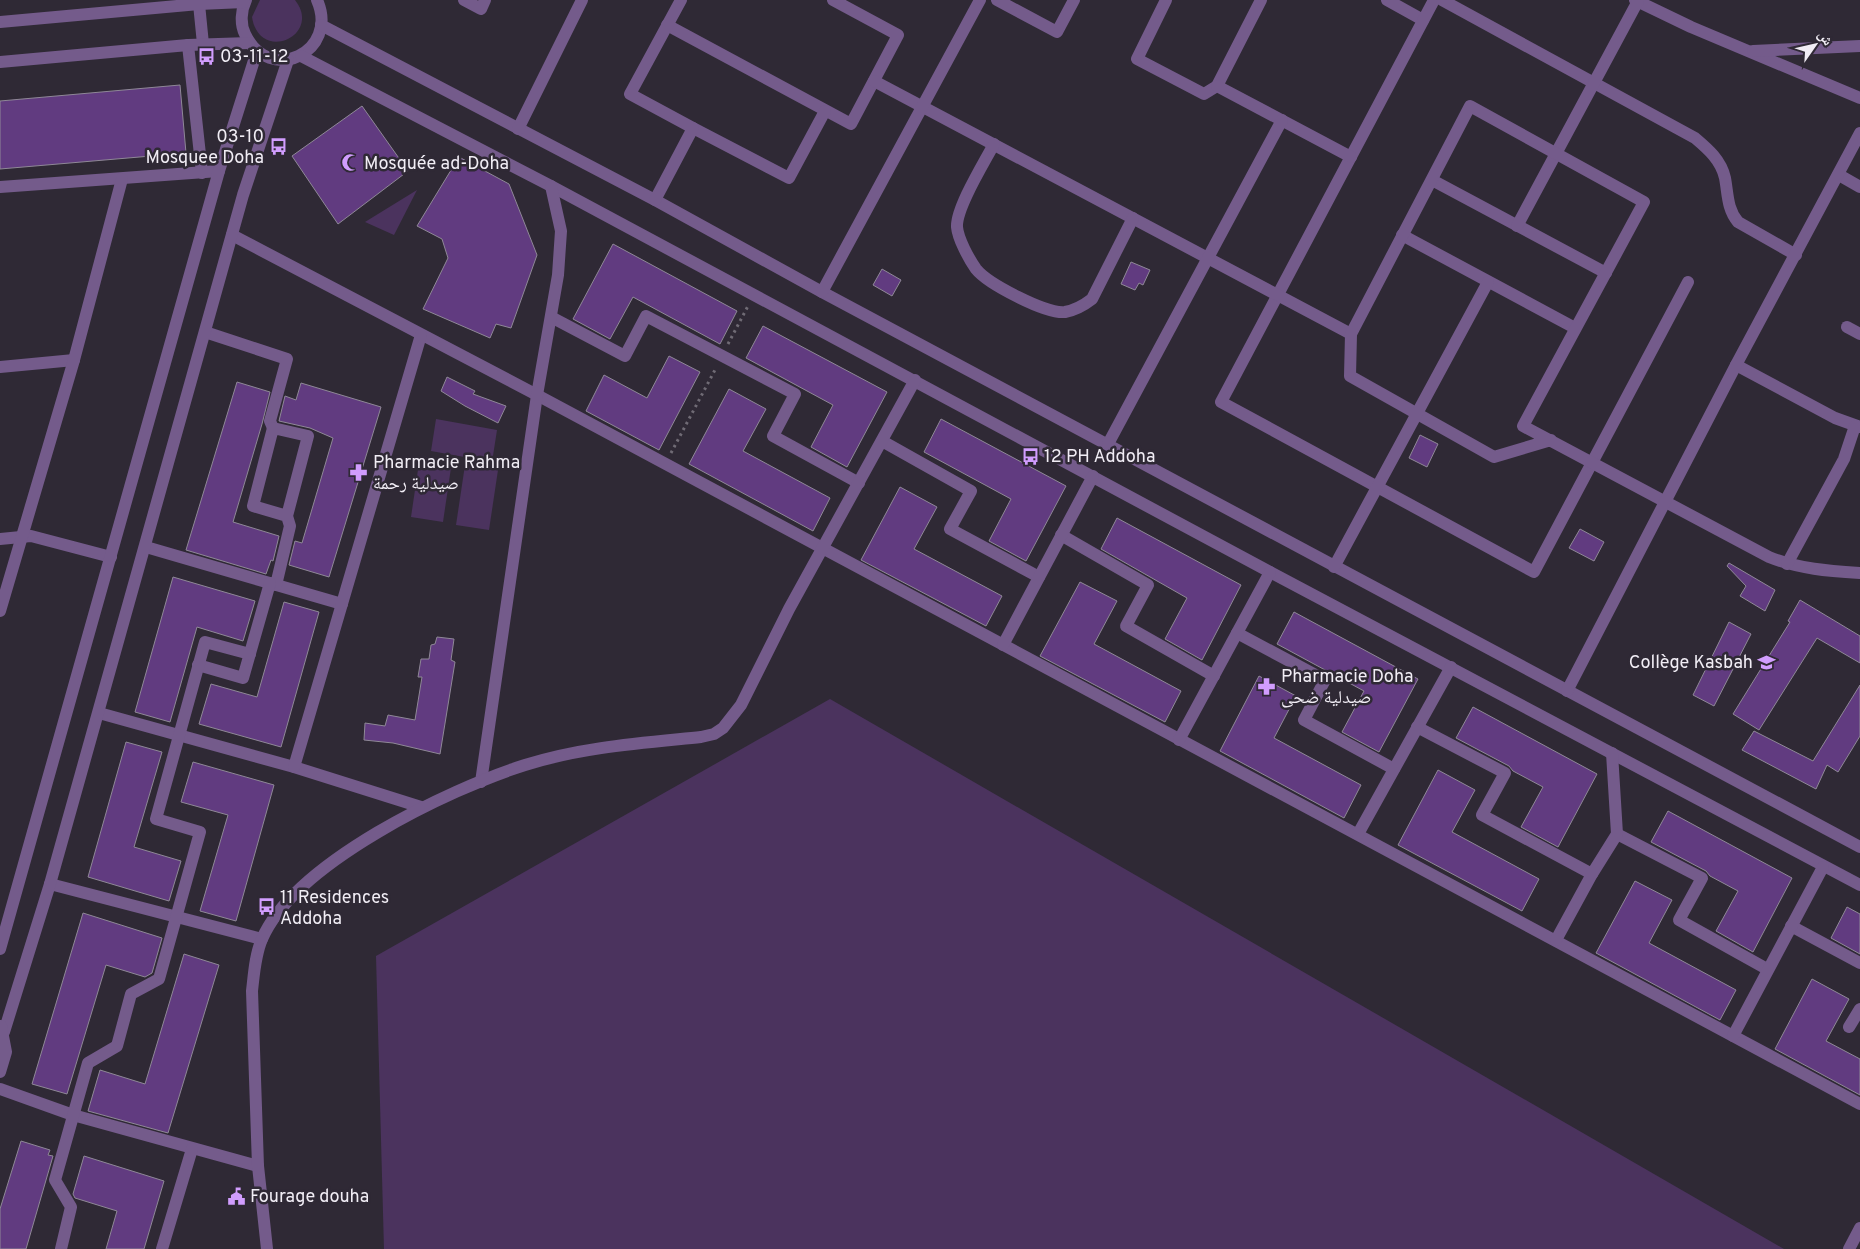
<svg xmlns="http://www.w3.org/2000/svg" width="1860" height="1249" font-family="Overpass,'Noto Naskh Arabic',sans-serif">
<style>
.grass{fill:#4b335e}
.building{fill:#613b80;stroke:#8f8897}
.lines{fill:none;stroke-linecap:round;stroke-linejoin:round}
.path{stroke:#706b75;stroke-width:3;stroke-dasharray:2.5 4;stroke-linecap:butt}
.minor{stroke:#745b8b;stroke-width:12}
.labels{text-anchor:middle;stroke-width:5;stroke-linejoin:round;paint-order:stroke}
.poi-label{font-size:18px;fill:#f1edf5;stroke:#2f2935;text-anchor:start}
</style>
<rect width="100%" height="100%" fill="#2f2935"/>
<g class="grass">
<path d="M260 0H295C323 36 259 64 252 17Z"/>
<polygon points="417,190 394,235 365,222"/>
<polygon points="436,419 497,430 492,462 431,451"/>
<polygon points="420,456 452,461 443,522 411,517"/>
<polygon points="465,465 498,470 489,530 456,525"/>
<polygon points="830,699 1784,1249 384,1249 376,956"/>
</g>
<g class="building">
<polygon points="180,85 186,153 0,169 0,101"/>
<polygon points="362,106 408,171 338,224 292,156"/>
<polygon points="459,157 509,184 537,255 511,328 496,324 490,338 423,309 448,258 442,239 417,226"/>
<polygon points="613,244 737,311 720,344 633,297 610,339 573,319"/>
<polygon points="1131,262 1150,270 1143,285 1139,283 1135,290 1121,284"/>
<polygon points="882,269 901,280 892,296 873,285"/>
<polygon points="763,326 887,392 847,467 811,447 833,405 746,358"/>
<polygon points="669,356 700,372 659,450 586,411 604,375 647,398"/>
<polygon points="447,377 475,391 473,394 506,406 498,423 465,406 441,391"/>
<polygon points="237,382 270,392 262,424 233,522 279,536 273,561 271,560 266,574 186,550"/>
<polygon points="301,383 381,407 329,577 289,565 295,541 302,543 333,438 310,428 279,421 285,396 296,400"/>
<polygon points="729,389 766,409 743,451 830,498 813,531 689,464"/>
<polygon points="941,419 1066,486 1026,561 989,541 1011,499 924,452"/>
<polygon points="1420,435 1438,444 1427,467 1409,458"/>
<polygon points="900,487 937,507 914,549 1002,596 986,626 861,560"/>
<polygon points="1117,518 1241,585 1202,660 1165,639 1187,598 1101,549"/>
<polygon points="1580,529 1604,542 1594,561 1569,548"/>
<polygon points="1729,563 1775,590 1765,611 1740,596 1746,586 1727,566"/>
<polygon points="173,577 255,601 243,641 197,627 170,722 135,712"/>
<polygon points="1080,582 1117,601 1094,644 1181,691 1165,722 1040,656"/>
<polygon points="1800,600 1860,636 1860,663 1817,638 1759,730 1733,714 1790,622 1788,621"/>
<polygon points="284,602 319,612 281,747 199,724 211,684 257,697"/>
<polygon points="1294,612 1418,679 1379,752 1342,732 1364,691 1277,644"/>
<polygon points="1729,622 1751,634 1714,706 1693,695"/>
<polygon points="437,637 454,639 451,660 455,662 440,754 393,743 364,740 365,723 385,726 388,715 415,720 422,677 418,677 421,659 429,659 431,645 435,644"/>
<polygon points="1259,676 1296,696 1274,738 1361,785 1344,818 1220,751"/>
<polygon points="1860,685 1860,736 1838,772 1827,765 1816,789 1742,750 1754,731 1813,761"/>
<polygon points="1473,707 1597,774 1558,847 1521,827 1543,787 1513,771 1509,766 1456,738"/>
<polygon points="126,742 162,752 134,847 181,861 169,901 88,877"/>
<polygon points="193,762 274,785 236,921 200,911 228,815 181,802"/>
<polygon points="1438,770 1475,790 1452,832 1539,879 1522,911 1398,845"/>
<polygon points="1668,811 1792,878 1753,952 1716,931 1738,891 1710,876 1706,871 1651,842"/>
<polygon points="1635,881 1672,900 1649,943 1736,990 1720,1020 1596,953"/>
<polygon points="1847,907 1860,914 1860,954 1831,938"/>
<polygon points="83,913 162,938 152,973 145,977 106,965 67,1094 32,1084"/>
<polygon points="184,954 219,965 168,1133 88,1111 100,1070 145,1084"/>
<polygon points="1812,979 1849,999 1826,1041 1860,1059 1860,1095 1775,1049"/>
<polygon points="21,1141 50,1150 48,1155 53,1156 26,1249 0,1249 0,1209"/>
<polygon points="84,1156 164,1181 144,1249 106,1249 117,1211 75,1198 73,1194"/>
</g>
<g class="lines">
<g class="path">
<polyline points="728,344 748,306"/>
<polyline points="671,453 716,368"/>
</g>
<g class="minor">
<path d="M246 0C241 10 240 24 245 34 269 86 340 52 317 0"/>
<polyline points="464,0 481,9 485,0"/>
<polyline points="997,0 1057,32 1074,0"/>
<polyline points="1166,0 1137,59 1204,94 1217,86 1261,0"/>
<polyline points="1387,0 1423,20"/>
<polyline points="1434,0 1221,402 1534,572 1688,282"/>
<path d="M1442 0 1695 138C1708 149 1721 160 1725 178 1728 194 1727 209 1738 222L1796 255"/>
<polyline points="1635,0 1691,27 1860,98"/>
<polyline points="199,4 203,44"/>
<polyline points="0,22 199,4 244,2"/>
<polyline points="321,25 655,200 822,292 1860,847"/>
<polyline points="667,25 851,124 898,35 833,0"/>
<polyline points="188,45 202,173"/>
<polyline points="1753,51 1860,46"/>
<polyline points="301,56 551,186 1270,572 1860,885"/>
<polyline points="0,62 188,45 249,43"/>
<polyline points="874,81 1351,334"/>
<polyline points="1217,86 1351,157"/>
<polyline points="693,128 789,178 825,111"/>
<polyline points="518,129 582,0"/>
<path d="M994 144C984 163 956 208 957 227 958 239 969 259 976 269 988 284 1046 314 1065 312 1076 310 1083 306 1092 299L1133 218"/>
<polyline points="1839,175 1860,187"/>
<polyline points="1432,180 1606,273"/>
<polyline points="0,187 219,171"/>
<polyline points="655,200 693,128 630,94 681,0"/>
<polyline points="1517,226 1638,1"/>
<polyline points="232,235 537,395 1860,1104"/>
<polyline points="1402,235 1575,328"/>
<polyline points="822,292 980,0"/>
<polyline points="551,317 625,356 646,316 795,394 773,436 859,483"/>
<polyline points="1847,327 1860,334"/>
<polyline points="205,332 287,359 270,421 273,428"/>
<polyline points="1736,365 1835,418 1860,427"/>
<polyline points="0,367 74,360"/>
<path d="M1551 440 1494 457 1350 376 1351 334 1470 106 1644 202 1523 426 1769 557C1799 569 1829 571 1860 573"/>
<polyline points="882,441 971,491 950,529 1039,577"/>
<polyline points="1108,444 1282,120"/>
<polyline points="1061,535 1148,585 1126,626 1214,676"/>
<polyline points="0,539 31,536 111,557"/>
<polyline points="146,547 342,604"/>
<polyline points="1787,564 1844,459 1855,426"/>
<polyline points="1334,567 1488,282"/>
<polyline points="276,585 290,526 287,516 308,436 273,428 253,506 287,516"/>
<polyline points="0,611 74,360 122,179"/>
<polyline points="1237,633 1325,680 1304,720 1394,769"/>
<polyline points="1003,645 1093,476"/>
<polyline points="198,665 243,678 270,583"/>
<polyline points="1567,691 1736,365 1860,133"/>
<polyline points="99,713 294,767 421,807"/>
<polyline points="1417,727 1505,773 1482,815 1592,874"/>
<polyline points="1179,740 1270,572"/>
<polyline points="294,767 421,335"/>
<polyline points="481,782 537,395 558,275 561,231 551,186"/>
<polyline points="1358,834 1451,667"/>
<polyline points="1617,834 1702,878 1679,920 1767,969"/>
<polyline points="50,884 262,939"/>
<polyline points="1791,926 1860,963"/>
<polyline points="1556,940 1592,874 1617,834 1612,753"/>
<polyline points="0,949 219,171 257,51"/>
<polyline points="1849,1027 1860,1009"/>
<polyline points="4,1032 50,884 243,195 288,60"/>
<polyline points="1733,1036 1823,867"/>
<polyline points="0,1072 6,1052 1,1026"/>
<polyline points="0,1089 73,1115 258,1166"/>
<polyline points="61,1249 71,1207 55,1180 88,1063 117,1046 131,994 159,979 200,832 156,819 205,642 250,654"/>
<polyline points="162,1249 192,1149"/>
<path d="M267 1249 258 1166 252 991C254 974 255 955 262 939 295 863 449 789 525 765 582 747 642 743 701 737L714 734 723 728 741 705 789 609 915 380"/>
<polyline points="1849,1249 1860,1228"/>
</g>
</g>
<defs>
<symbol id="bus-bare" viewBox="-9 -9 18 18"><path d="M-5-6H5V4H4V6H2V4H-2V6H-4V4H-5ZM-3.5-4V0h7V-4ZM-3.5 1.2v1.5H-2V1.2ZM2 1.2v1.5H3.5V1.2Z" fill="#d19dfe" stroke="#2f2935" stroke-width="2.5" paint-order="stroke"/></symbol>
<symbol id="mosque-bare" viewBox="-9 -9 18 18"><path d="M3.5-4.9A6 6 0 1 0 3.5 4.9A5 5 0 1 1 3.5-4.9Z" fill="#d19dfe" stroke="#2f2935" stroke-width="2.5" paint-order="stroke"/></symbol>
<symbol id="pharmacy-bare" viewBox="-9 -9 18 18"><path d="M-2-6h4v4h4v4h-4v4h-4v-4h-4v-4h4Z" fill="#d19dfe" stroke="#2f2935" stroke-width="2.5" paint-order="stroke"/></symbol>
<symbol id="school-bare" viewBox="-9 -9 18 18"><path d="M0-5L7-2L0 1L-7-2ZM-4 1L0 2.5L4 1V4Q0 6-4 4Z" fill="#d19dfe" stroke="#2f2935" stroke-width="2.5" paint-order="stroke"/></symbol>
<symbol id="civic-bare" viewBox="-9 -9 18 18"><path d="M-.6-6.5H3V-4.5H.6V-3L4-1V1h2V6H-6V1h2V-1L-.6-3ZM-1.2 2.5V6h2.4V2.5Z" fill="#d19dfe" stroke="#2f2935" stroke-width="2.5" paint-order="stroke"/></symbol>
</defs>
<g fill-rule="evenodd">
<use href="#bus-bare" x="194" y="44" width="25" height="25"/>
<use href="#bus-bare" x="266" y="134" width="25" height="25"/>
<use href="#mosque-bare" x="338" y="150" width="25" height="25"/>
<use href="#bus-bare" x="1018" y="444" width="25" height="25"/>
<use href="#pharmacy-bare" x="346" y="460" width="25" height="25"/>
<use href="#school-bare" x="1754" y="650" width="25" height="25"/>
<use href="#pharmacy-bare" x="1254" y="674" width="25" height="25"/>
<use href="#bus-bare" x="254" y="894" width="25" height="25"/>
<use href="#civic-bare" x="224" y="1184" width="25" height="25"/>
</g>
<g class="labels">
<g class="poi-label">
<text x="220" y="62">03-11-12</text>
<text x="264" y="142" text-anchor="end">03-10<tspan x="264" dy="21">Mosquee Doha</tspan></text>
<text x="364" y="169">Mosquée ad-Doha</text>
<text x="1044" y="462">12 PH Addoha</text>
<text x="373" y="468">Pharmacie Rahma<tspan x="373" dy="21">صيدلية رحمة</tspan></text>
<text x="1753" y="668" text-anchor="end">Collège Kasbah</text>
<text x="1281" y="682">Pharmacie Doha<tspan x="1281" dy="21">صيدلية ضحى</tspan></text>
<text x="280" y="903">11 Residences<tspan x="280" dy="21">Addoha</tspan></text>
<text x="250" y="1202">Fourage douha</text>
</g>
</g>
<g transform="translate(1815 45) rotate(56)" stroke="#2f2935" stroke-width="4" paint-order="stroke">
<path d="M0-4L9 19L0 12L-9 19Z" fill="#f1edf5"/>
<text y="-8" font-size="14" font-weight="bold" text-anchor="middle" fill="#f1edf5">ش</text>
</g>
</svg>
